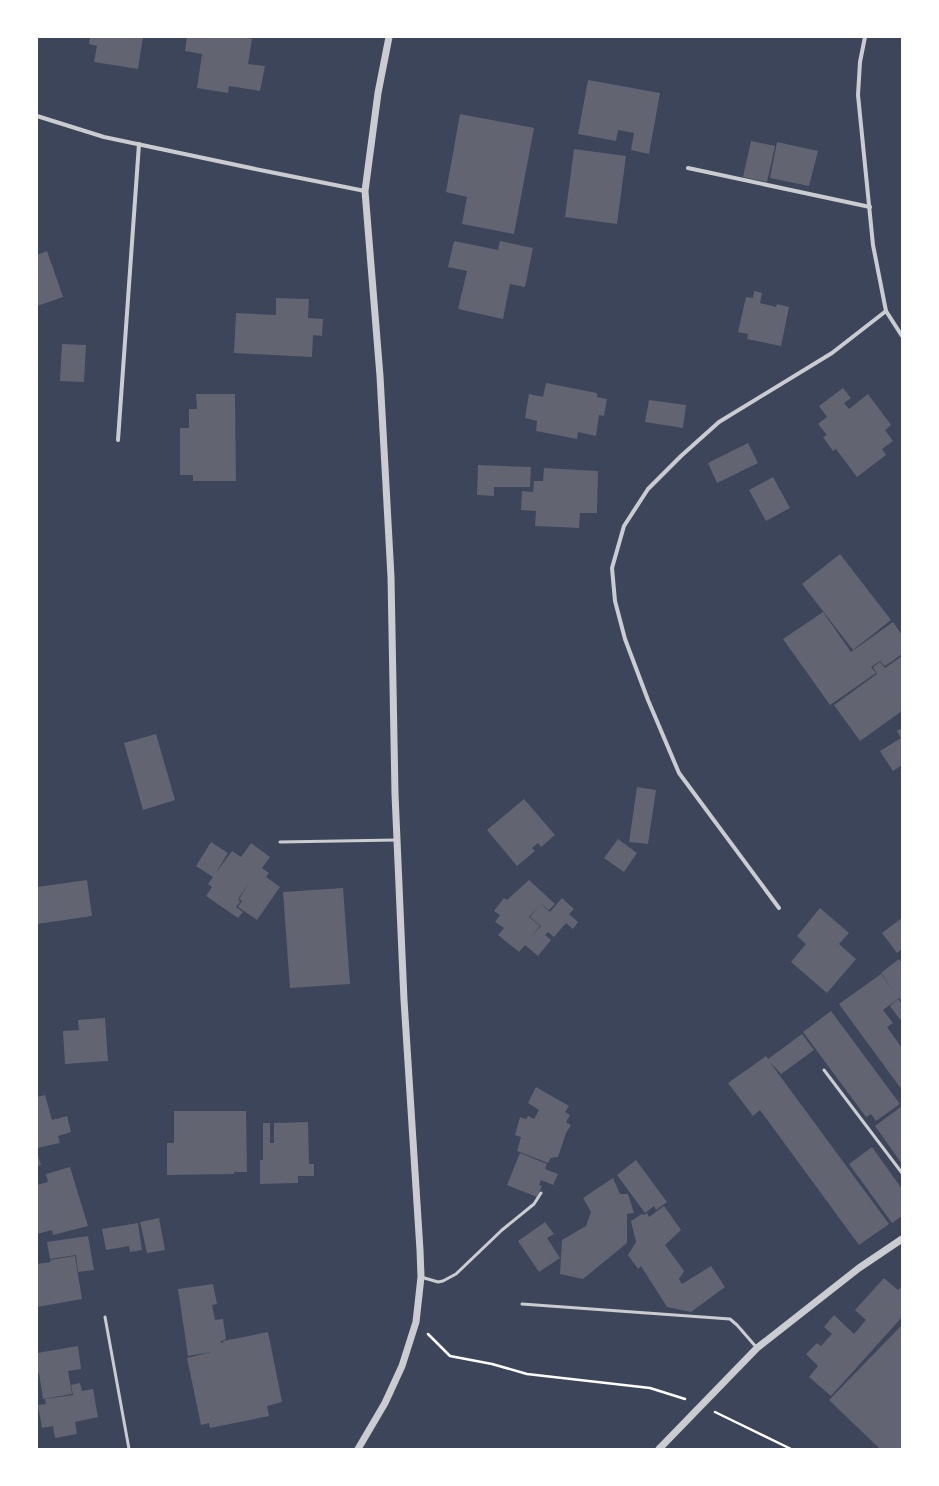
<svg xmlns="http://www.w3.org/2000/svg" width="939" height="1486" font-family="Rubik,sans-serif">
<style>
.green{fill:#3c4559}
.building{fill:#626471;fill-rule:evenodd}
.lines{fill:none;stroke-linecap:round;stroke-linejoin:round}
.path{stroke:#fff;stroke-width:2.5}
.service{stroke:#caccd0;stroke-width:3}
.minor{stroke:#caccd0;stroke-width:4}
.tertiary{stroke:#caccd0;stroke-width:7}
</style>
<rect width="100%" height="100%" fill="#2d3142"/>
<rect class="green" x="37" y="37" width="865" height="1412"/>
<g class="building">
<polygon points="90,37 143,37 138,69 94,62 97,46 89,44"/>
<polygon points="187,37 243,37 252,39 248,64 265,66 260,91 229,86 228,93 197,88 202,54 185,51"/>
<polygon points="588,80 660,93 649,154 631,150 634,133 618,130 616,141 578,134"/>
<polygon points="460,114 534,128 514,234 462,224 467,197 446,192"/>
<polygon points="751,141 775,146 767,182 743,177"/>
<polygon points="777,142 818,151 809,186 770,178"/>
<polygon points="574,149 626,156 617,224 565,217"/>
<polygon points="454,241 498,250 500,241 533,248 525,287 510,284 503,319 458,309 467,271 448,267"/>
<polygon points="47,251 63,297 37,306 37,255"/>
<polygon points="754,291 762,293 760,303 776,307 777,304 789,307 781,346 747,339 748,334 738,332 746,297 753,298"/>
<polygon points="276,298 309,299 308,318 323,319 322,336 313,335 312,357 234,353 236,313 276,315"/>
<polygon points="62,344 86,345 84,382 60,381"/>
<polygon points="546,383 597,393 597,397 607,399 604,416 599,415 596,436 578,432 577,439 536,431 537,421 525,418 529,394 543,397"/>
<polygon points="843,388 851,398 844,403 849,409 868,394 891,425 885,430 893,441 882,449 886,455 857,477 836,449 833,451 823,437 827,435 818,424 827,417 819,406"/>
<polygon points="196,394 235,394 236,481 193,481 193,475 180,475 180,428 189,428 189,409 197,409"/>
<polygon points="649,400 686,405 683,428 645,422"/>
<polygon points="748,443 758,463 717,483 708,463"/>
<polygon points="478,465 531,467 530,487 494,487 494,496 477,495"/>
<polygon points="544,468 598,471 597,513 580,513 579,528 535,526 536,511 521,510 522,491 533,492 534,481 543,481"/>
<polygon points="773,477 790,508 766,521 749,490"/>
<polygon points="840,554 891,620 853,650 802,584"/>
<polygon points="823,612 851,652 893,622 902,635 902,654 885,666 880,661 871,667 876,673 830,705 783,639"/>
<polygon points="902,656 902,711 860,741 834,705 877,674 873,667 880,662 885,668"/>
<polygon points="902,728 902,765 893,771 880,751 901,738 897,731"/>
<polygon points="156,734 175,800 143,810 124,743"/>
<polygon points="637,787 656,790 648,844 629,842"/>
<polygon points="524,799 555,835 541,847 538,843 532,848 535,851 517,866 487,830"/>
<polygon points="618,839 637,853 624,872 604,858"/>
<polygon points="211,842 228,853 215,874 232,851 241,857 251,843 270,857 262,868 269,873 266,877 280,887 257,920 238,907 242,901 239,899 250,882 238,899 240,902 236,907 243,912 238,918 206,896 212,887 208,884 213,877 196,866"/>
<polygon points="87,880 92,916 37,924 37,887"/>
<path d="M529 880 555 904 549 910 541 904 550 912 562 898 574 909 569 914 578 922 573 929 566 923 554 937 548 932 545 935 551 940 538 956 525 945 519 952 498 935 504 928 495 922 500 915 494 911 504 898 507 900ZM538 907 530 917 541 926 530 938 540 926 529 917Z"/>
<polygon points="343,888 350,984 290,988 283,892"/>
<polygon points="820,908 849,933 839,944 856,959 827,993 791,962 806,944 797,936"/>
<polygon points="902,918 902,949 897,953 882,933"/>
<polygon points="899,959 902,963 902,1000 901,1001 899,998 883,1010 893,1023 887,1027 902,1048 902,1090 839,1004 881,974 895,993 881,973"/>
<polygon points="898,999 902,1004 902,1022 890,1006"/>
<polygon points="831,1011 900,1104 876,1121 871,1114 866,1117 803,1032"/>
<polygon points="105,1018 108,1061 65,1064 63,1031 79,1030 78,1020"/>
<polygon points="802,1034 814,1050 781,1074 769,1061 889,1224 859,1245 760,1110 753,1116 728,1083 766,1056 768,1059"/>
<polygon points="536,1087 569,1106 565,1112 570,1115 566,1122 571,1125 566,1133 558,1157 551,1158 548,1163 517,1151 521,1137 515,1135 520,1117 526,1119 528,1116 534,1119 539,1110 528,1103"/>
<polygon points="45,1095 52,1120 67,1116 71,1132 58,1136 60,1143 37,1148 37,1097"/>
<polygon points="902,1106 902,1164 875,1126"/>
<polygon points="174,1111 246,1111 247,1172 234,1172 234,1174 167,1175 167,1143 174,1143"/>
<polygon points="308,1122 309,1164 314,1164 314,1176 298,1176 298,1183 260,1184 260,1160 263,1160 263,1123 270,1123 270,1143 274,1143 274,1123"/>
<polygon points="872,1147 902,1189 902,1216 892,1223 849,1164"/>
<polygon points="37,1153 41,1165 37,1166"/>
<polygon points="520,1153 547,1164 545,1169 558,1174 553,1185 541,1180 539,1185 542,1186 537,1197 507,1185"/>
<polygon points="636,1160 667,1202 656,1210 654,1206 645,1213 617,1175"/>
<polygon points="70,1167 88,1226 53,1235 52,1230 37,1234 37,1185 48,1182 46,1174"/>
<polygon points="613,1178 620,1194 628,1194 634,1213 627,1214 627,1243 583,1279 560,1274 562,1240 586,1226 591,1212 583,1198"/>
<polygon points="664,1206 681,1230 665,1245 684,1271 679,1279 682,1284 711,1266 725,1287 691,1312 667,1307 641,1266 638,1269 628,1255 636,1242 631,1221 642,1214 644,1215 647,1213 649,1217"/>
<polygon points="159,1218 165,1250 147,1253 140,1222"/>
<polygon points="545,1222 554,1234 547,1238 560,1258 539,1272 518,1241"/>
<polygon points="138,1223 142,1250 130,1252 129,1246 106,1250 102,1229"/>
<polygon points="88,1236 94,1270 78,1272 76,1255 50,1259 47,1242"/>
<polygon points="75,1256 82,1299 37,1307 37,1264 51,1262 50,1260"/>
<polygon points="884,1278 898,1290 902,1286 902,1317 831,1396 809,1377 818,1366 806,1354 817,1343 821,1346 832,1334 824,1327 834,1315 854,1334 866,1320 855,1310"/>
<polygon points="213,1284 217,1304 212,1305 215,1320 223,1319 226,1339 221,1341 221,1343 223,1343 223,1341 268,1332 282,1402 267,1406 269,1416 210,1428 209,1423 201,1425 187,1358 211,1352 188,1356 178,1289"/>
<polygon points="902,1325 902,1449 880,1449 829,1400"/>
<polygon points="78,1346 81,1369 68,1371 72,1394 43,1399 39,1373 37,1374 37,1353"/>
<polygon points="80,1383 82,1391 93,1389 98,1417 75,1422 77,1434 55,1438 53,1426 42,1428 38,1405 46,1404 45,1399 73,1395 71,1385"/>
</g>
<g class="lines">
<g class="path">
<polyline points="428,1334 450,1356 492,1364 527,1374 650,1388 685,1399"/>
<polyline points="715,1412 791,1449"/>
</g>
<g class="service">
<polyline points="280,842 396,840"/>
<polyline points="824,1070 902,1173"/>
<polyline points="421,1277 438,1282 443,1281 456,1274 502,1230 534,1204 541,1193"/>
<polyline points="522,1304 730,1319 737,1325 757,1348"/>
<polyline points="105,1317 129,1449"/>
</g>
<g class="minor">
<polyline points="865,37 860,62 858,95 873,245 886,311 902,336"/>
<polyline points="37,116 104,137 265,171 365,191"/>
<polyline points="688,168 870,207"/>
<polyline points="118,440 139,144"/>
<polyline points="779,908 679,773 648,700 625,639 615,601 612,568 624,526 648,489 681,456 719,422 832,353 886,311"/>
</g>
<g class="tertiary">
<polyline points="358,1449 385,1403 402,1366 416,1322 421,1277 420,1250 404,1000 395,794 391,577 380,376 365,191 378,93 389,37"/>
<polyline points="659,1449 757,1348 859,1268 902,1239"/>
</g>
</g>
<rect width="939" height="1486" fill="none" stroke="#ffffff" stroke-width="76"/>
</svg>
